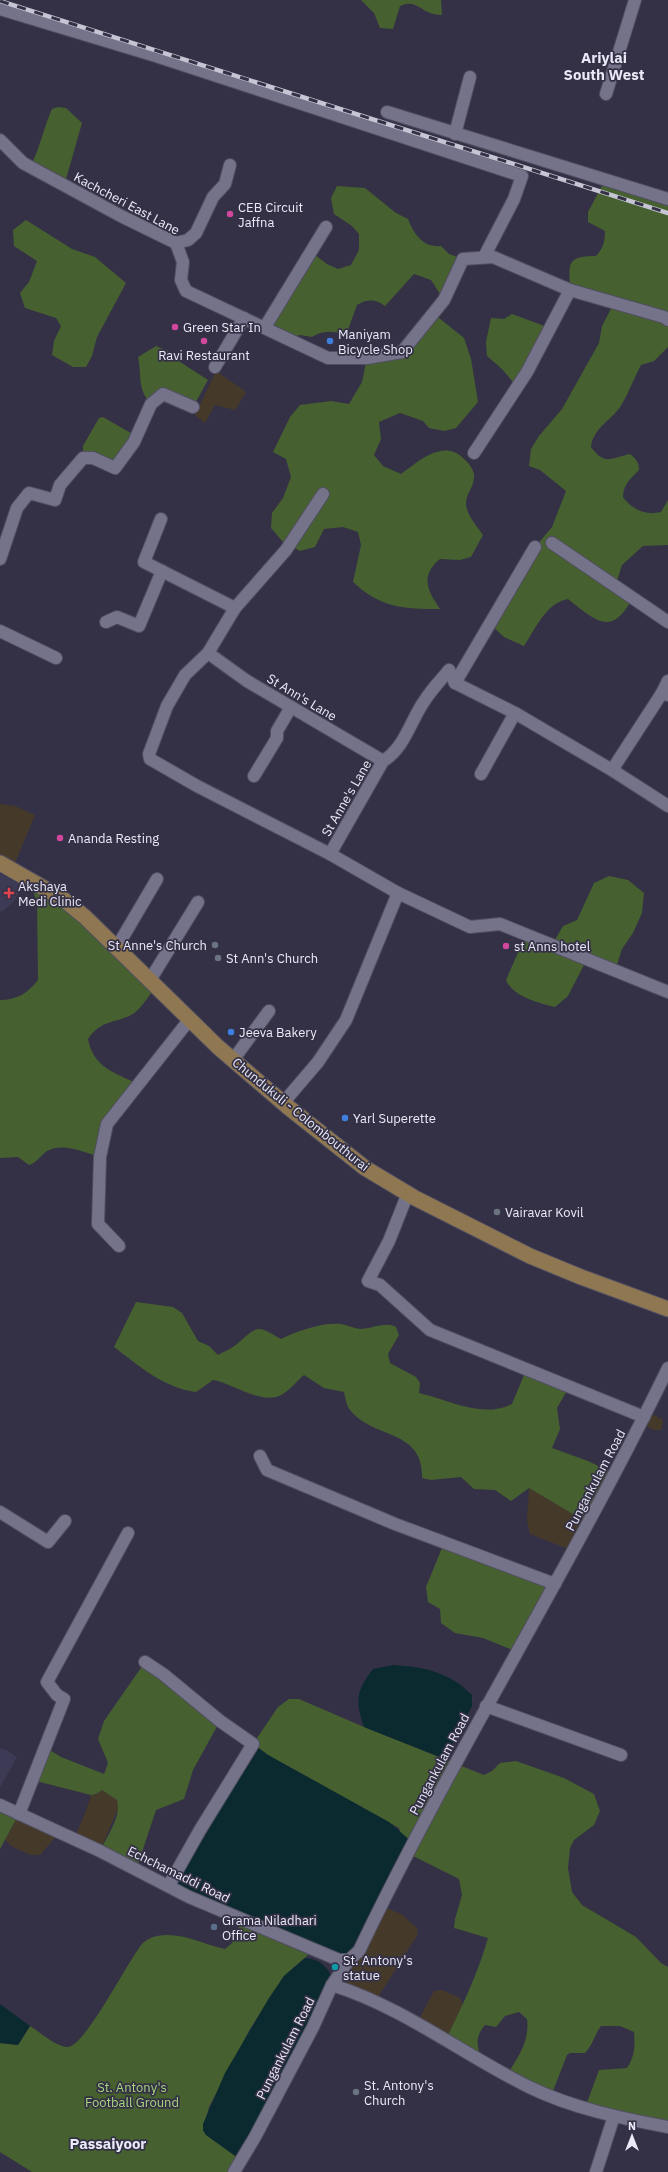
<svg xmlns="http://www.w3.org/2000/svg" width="668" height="2172" font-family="'IBM Plex Sans',sans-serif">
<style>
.commercial{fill:#453a2a}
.built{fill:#3d3a55}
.green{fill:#46602f}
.water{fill:#0a2a2f}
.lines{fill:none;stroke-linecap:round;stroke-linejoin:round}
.minor-casing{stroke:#514f61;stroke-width:14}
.major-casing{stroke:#514f61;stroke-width:17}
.minor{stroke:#75738a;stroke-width:12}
.major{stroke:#8f7851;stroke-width:15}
.rail-casing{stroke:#c6c5d4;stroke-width:4.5}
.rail{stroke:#343146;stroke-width:3;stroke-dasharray:9;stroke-linecap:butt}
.hotel-dot{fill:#d1479c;stroke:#343146;stroke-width:1.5}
.shop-dot{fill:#3f7fe0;stroke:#343146;stroke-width:1.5}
.health-dot{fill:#e0444e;stroke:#343146;stroke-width:1.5}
.worship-dot{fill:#6b7280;stroke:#343146;stroke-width:1.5}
.service-dot{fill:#5c6f8a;stroke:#343146;stroke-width:1.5}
.culture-dot{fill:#0f9aa8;stroke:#343146;stroke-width:1.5}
.labels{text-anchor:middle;stroke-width:3.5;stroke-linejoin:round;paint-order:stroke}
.street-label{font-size:13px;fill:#eae9f7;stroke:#343146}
.poi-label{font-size:13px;fill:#eae9f7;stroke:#343146;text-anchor:start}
.park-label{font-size:13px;fill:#a6d57e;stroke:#343146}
.quarter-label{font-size:15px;font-weight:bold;fill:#eae9f7;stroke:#343146}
</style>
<rect width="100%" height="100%" fill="#343146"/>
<g class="commercial">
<polygon points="216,371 246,392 235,410 215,405 205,423 195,415"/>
<polygon points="0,804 15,806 35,815 12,870 0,863"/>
<polygon points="647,1412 662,1419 663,1423 661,1430 653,1430 642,1423"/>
<polygon points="529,1488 588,1523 573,1551 530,1534 527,1520"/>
<polygon points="102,1790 117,1800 119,1806 100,1851 74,1839 86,1811 91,1795 96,1794"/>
<polygon points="19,1814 59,1833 40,1855 31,1855 13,1847 5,1840"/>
<polygon points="380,1905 401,1914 417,1928 418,1934 375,2002 332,1985"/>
<polygon points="442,1990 460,1998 463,2006 446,2039 417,2023 434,1991"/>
</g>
<g class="built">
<polygon points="0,874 23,886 14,901 2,912 0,911"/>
<polygon points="0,1748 6,1750 17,1757 0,1788"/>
</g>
<g class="green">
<path d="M361 0H441L442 15C438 15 433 14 430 13 418 8 414 0 400 6L393 29 380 28 374 13Z"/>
<path d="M58 107 66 108 82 123 64 186 30 167C40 149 43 129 52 109Z"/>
<path d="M605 180 668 199V347L654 361 641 365C634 378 629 392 622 404 614 419 593 427 591 447 605 466 611 458 630 454 636 459 639 462 639 470 631 478 623 485 623 497 631 509 646 516 661 512L668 500V545L643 546 622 565 617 581 632 599C611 638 595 620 568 599 546 603 536 628 524 646L504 637 490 624 535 547 552 527 566 491 540 470 529 466 531 449 539 436 562 409 599 343 602 326 614 303 570 290C569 264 566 256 596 256 603 249 605 241 605 231L588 222V212Z"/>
<path d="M337 186 365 188 396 213 408 219C414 234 423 248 441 246L449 254 463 259 444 300 431 280 414 274 385 306C375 299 368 299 357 305L346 335C334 331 323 330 312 337L300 335 289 338 265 327 311 252 327 264 338 269 351 265 359 250V234L352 226 334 214 331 198Z"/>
<polygon points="26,220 72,249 95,257 126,283 97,337 92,356 86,367 73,367 52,355 54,341 61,326 56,318 25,308 20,293 29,282 37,261 14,246 13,230"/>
<path d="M434 314 464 338 471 359 478 402 456 428 444 431 429 428 423 421 400 413 379 422 381 439 374 455 383 466 401 474C419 461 444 438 464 459 468 462 473 469 474 474 475 487 466 493 466 503 466 515 477 526 483 535L471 557 460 560 440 559C420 576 427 590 440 609 403 609 381 608 353 582L361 545 358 532 343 527 324 529 315 547 300 551 283 542 271 528 272 513 283 498 291 477 286 459 273 452 290 417 300 405 331 401 349 404 362 382 367 358 402 352Z"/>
<polygon points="512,314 550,328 517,387 502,369 487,356 486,342 491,318 504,319"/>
<path d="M156 346 172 353 177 360 208 380 193 407 163 394 151 404C137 389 142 376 138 357Z"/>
<polygon points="103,417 136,436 115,468 83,458 83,446 99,418"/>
<path d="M609 876 628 880 644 893 642 913 633 933 622 949 615 971 587 959 568 996 555 1007C539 1003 513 997 506 980L526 934 552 945 563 926 577 920 594 883Z"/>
<path d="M29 880 63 899 156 987C149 995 140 1011 131 1015 113 1024 101 1020 88 1039 93 1067 115 1073 138 1084L107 1124 100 1157C84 1152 62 1142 47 1151 40 1156 38 1162 29 1165L18 1157 0 1158V1000C17 1000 28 993 38 980L37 902Z"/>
<path d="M136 1302 173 1307 182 1313 198 1341 209 1346 218 1355C225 1351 233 1348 238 1343 258 1326 256 1324 281 1339 297 1331 323 1322 341 1324 347 1325 353 1328 360 1329 372 1329 385 1321 396 1327L399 1335 388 1354 390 1363 416 1377 420 1383 419 1393C450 1400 482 1419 512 1404L526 1370 569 1387 557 1408 560 1429 552 1448 588 1461 615 1474 588 1523 529 1488 511 1501 495 1490 474 1489 461 1477 431 1480 422 1478C424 1427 369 1440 348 1407 346 1403 345 1396 344 1392L324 1388 304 1375C297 1381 291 1389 283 1394 263 1407 233 1383 213 1380L196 1392C164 1388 139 1366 114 1347Z"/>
<polygon points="444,1543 555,1584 517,1652 483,1638 455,1633 441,1623 440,1609 428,1602 426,1587"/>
<path d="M145 1662 220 1721 193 1770 184 1799 156 1810 136 1870 100 1851C107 1837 122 1815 117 1800L102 1790 96 1794 91 1795 32 1780 45 1747 61 1757 104 1774 108 1763 98 1739 104 1721Z"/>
<path d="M289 1699H299L364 1727 484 1775 492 1771 500 1763 516 1761 564 1778 594 1794 600 1811 594 1825 574 1840 570 1848 568 1868 572 1892 582 1905 636 1937 661 1963 668 1967V2127L585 2108 599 2070 627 2068C635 2056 635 2046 634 2032L620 2026H601C595 2034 592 2046 585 2053H570L567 2055 551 2096 507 2075C518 2057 530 2041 527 2019L519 2012 505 2016 496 2027 485 2025C474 2038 477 2047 483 2062L446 2039C462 2007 478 1973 488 1938L454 1928 455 1919 462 1895 459 1879 407 1853 399 1828 268 1755 253 1744 278 1707Z"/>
<polygon points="0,1805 19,1814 0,1849"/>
<path d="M242 1920 315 1949 284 1976 250 2029 209 2107 203 2130 206 2135 241 2160 234 2172H32L0 2152V2043L18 2045 30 2026C40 2032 55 2046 67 2047 85 2048 129 1958 143 1943 146 1940 152 1937 157 1936 179 1931 203 1944 225 1949L232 1943Z"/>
</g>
<g class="water">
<path d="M393 1665C425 1667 449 1672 472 1695V1706L447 1755 440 1757 364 1727C355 1701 356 1691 373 1669Z"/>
<polygon points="253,1744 268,1755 389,1822 412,1842 349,1960 169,1886"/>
<path d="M305 1958C318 1959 326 1965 332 1977L241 2160 206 2135 203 2130V2124L225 2073 269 1998 284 1976Z"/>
<polygon points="0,2004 30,2026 18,2045 0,2043"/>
</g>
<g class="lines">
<defs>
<g id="minor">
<polyline points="0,9 156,56 522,176 514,199 484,257"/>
<polyline points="606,94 635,0"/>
<polyline points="387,112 668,199"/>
<polyline points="455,134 470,77"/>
<polyline points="0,140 23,163 121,216 176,243 183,262 181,280 186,291 328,358 367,358 402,352 444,300 463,259 493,257 570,290 664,317 668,320"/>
<polyline points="176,243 188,240 196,233 213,197 225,184 230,165"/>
<polyline points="265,327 326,227"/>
<polyline points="215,367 244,318"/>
<polyline points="474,453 527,372 570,290"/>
<polyline points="161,519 144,562 235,608"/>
<polyline points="552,543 668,622"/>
<polyline points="0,559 17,508 29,493 55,500 60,485 83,458 93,458 115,468 134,442 151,404 163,394 193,407"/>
<polyline points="106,622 117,617 139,626 162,571"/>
<polyline points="0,631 56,658"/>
<polyline points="208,653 247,681 383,761"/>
<polyline points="668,681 662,693 668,695"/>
<polyline points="455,683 535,547"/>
<polyline points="612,770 662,693"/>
<polyline points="481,774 515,713"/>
<polyline points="254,776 277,738 277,731 291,707"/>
<path d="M330 854 383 761C405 748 411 719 425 700 432 689 441 680 449 670L455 683 515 713 612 770 668 806"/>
<polyline points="398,893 470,927 500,924 668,992"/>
<polyline points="117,947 157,879"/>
<polyline points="150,980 198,902"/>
<polyline points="233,1060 269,1011"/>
<polyline points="283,1103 318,1062 346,1020 398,893 330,854 197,786 150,759 149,754 167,706 185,675 208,653 235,608 286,550 323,494"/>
<polyline points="408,1193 389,1241 368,1281 380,1285 430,1330 644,1417"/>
<polyline points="119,1246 98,1224 100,1157 107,1124 190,1019"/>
<polyline points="260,1456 267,1470 395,1524 555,1584"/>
<polyline points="0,1512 48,1542 65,1521"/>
<polyline points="145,1662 163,1674 220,1721 253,1744 200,1830 169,1885"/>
<polyline points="486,1706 621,1755"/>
<polyline points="0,1805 100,1851 189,1897 339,1960 349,1960"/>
<polyline points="19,1814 64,1699 57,1695 47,1682 128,1533"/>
<path d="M332 1985C403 2007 462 2054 529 2087 572 2108 620 2118 668 2127"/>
<path d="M234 2172 255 2137 313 2027 332 1985 349 1960 359 1951C454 1752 572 1566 668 1368"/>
<polyline points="596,2172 614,2116"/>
</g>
<polyline id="major" points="0,863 63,899 85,917 218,1047 288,1107 365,1168 415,1198 530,1256 581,1277 668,1309"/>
</defs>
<use href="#minor" class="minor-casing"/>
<use href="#major" class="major-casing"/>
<use href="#minor" class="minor"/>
<use href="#major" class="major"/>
<defs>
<polyline id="rail" points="0,1 668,213"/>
</defs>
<use href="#rail" class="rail-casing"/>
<use href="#rail" class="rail"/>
</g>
<g class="hotel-dot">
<circle cx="230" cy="214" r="4"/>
<circle cx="175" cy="327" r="4"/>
<circle cx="204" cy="341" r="4"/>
<circle cx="60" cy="838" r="4"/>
<circle cx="506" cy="946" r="4"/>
</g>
<g class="shop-dot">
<circle cx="330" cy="341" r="4"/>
<circle cx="231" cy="1032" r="4"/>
<circle cx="345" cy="1118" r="4"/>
</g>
<path class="health-dot" d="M7 887h4v4h4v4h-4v4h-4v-4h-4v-4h4z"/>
<g class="worship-dot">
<circle cx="215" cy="945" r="4"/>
<circle cx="218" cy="958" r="4"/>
<circle cx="497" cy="1212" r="4"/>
<circle cx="356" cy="2092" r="4"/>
</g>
<circle class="service-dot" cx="214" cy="1927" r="4"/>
<circle class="culture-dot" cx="335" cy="1967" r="4"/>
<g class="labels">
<g class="street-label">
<text transform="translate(127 203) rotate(28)" y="5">Kachcheri East Lane</text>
<text transform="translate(302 697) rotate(31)" y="5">St Ann's Lane</text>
<text transform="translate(346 798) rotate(-60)" y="5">St Anne's Lane</text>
<text transform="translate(301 1114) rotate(39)" y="5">Chundukuli - Colombouthurai</text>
<text transform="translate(595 1480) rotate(-62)" y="5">Pungankulam Road</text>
<text transform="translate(439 1764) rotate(-62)" y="5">Pungankulam Road</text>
<text transform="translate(179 1874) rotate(26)" y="5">Echchamaddi Road</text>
<text transform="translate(285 2048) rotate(-63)" y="5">Pungankulam Road</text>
</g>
<g class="poi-label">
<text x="238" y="212">CEB Circuit<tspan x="238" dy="15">Jaffna</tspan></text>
<text x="183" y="332">Green Star In</text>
<text x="338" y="339">Maniyam<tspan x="338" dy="15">Bicycle Shop</tspan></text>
<text x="204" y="360" text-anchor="middle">Ravi Restaurant</text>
<text x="68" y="843">Ananda Resting</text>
<text x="18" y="891">Akshaya<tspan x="18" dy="15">Medi Clinic</tspan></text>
<text x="207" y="950" text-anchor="end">St Anne's Church</text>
<text x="514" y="951">st Anns hotel</text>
<text x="226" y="963">St Ann's Church</text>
<text x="239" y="1037">Jeeva Bakery</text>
<text x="353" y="1123">Yarl Superette</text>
<text x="505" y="1217">Vairavar Kovil</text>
<text x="222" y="1925">Grama Niladhari<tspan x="222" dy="15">Office</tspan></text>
<text x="343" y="1965">St. Antony's<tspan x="343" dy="15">statue</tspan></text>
<text x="364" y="2090">St. Antony's<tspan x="364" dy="15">Church</tspan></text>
</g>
<g class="park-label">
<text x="132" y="2092">St. Antony's<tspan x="132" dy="15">Football Ground</tspan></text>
</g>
<g class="quarter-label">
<text x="604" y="63">Ariylai<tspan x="604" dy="17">South West</tspan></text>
<text x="108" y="2149">Passaiyoor</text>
</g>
</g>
<g transform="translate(632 2136)" stroke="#343146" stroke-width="3" paint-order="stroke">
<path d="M0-3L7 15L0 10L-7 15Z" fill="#eae9f7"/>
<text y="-6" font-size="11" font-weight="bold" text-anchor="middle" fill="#eae9f7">N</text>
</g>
</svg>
